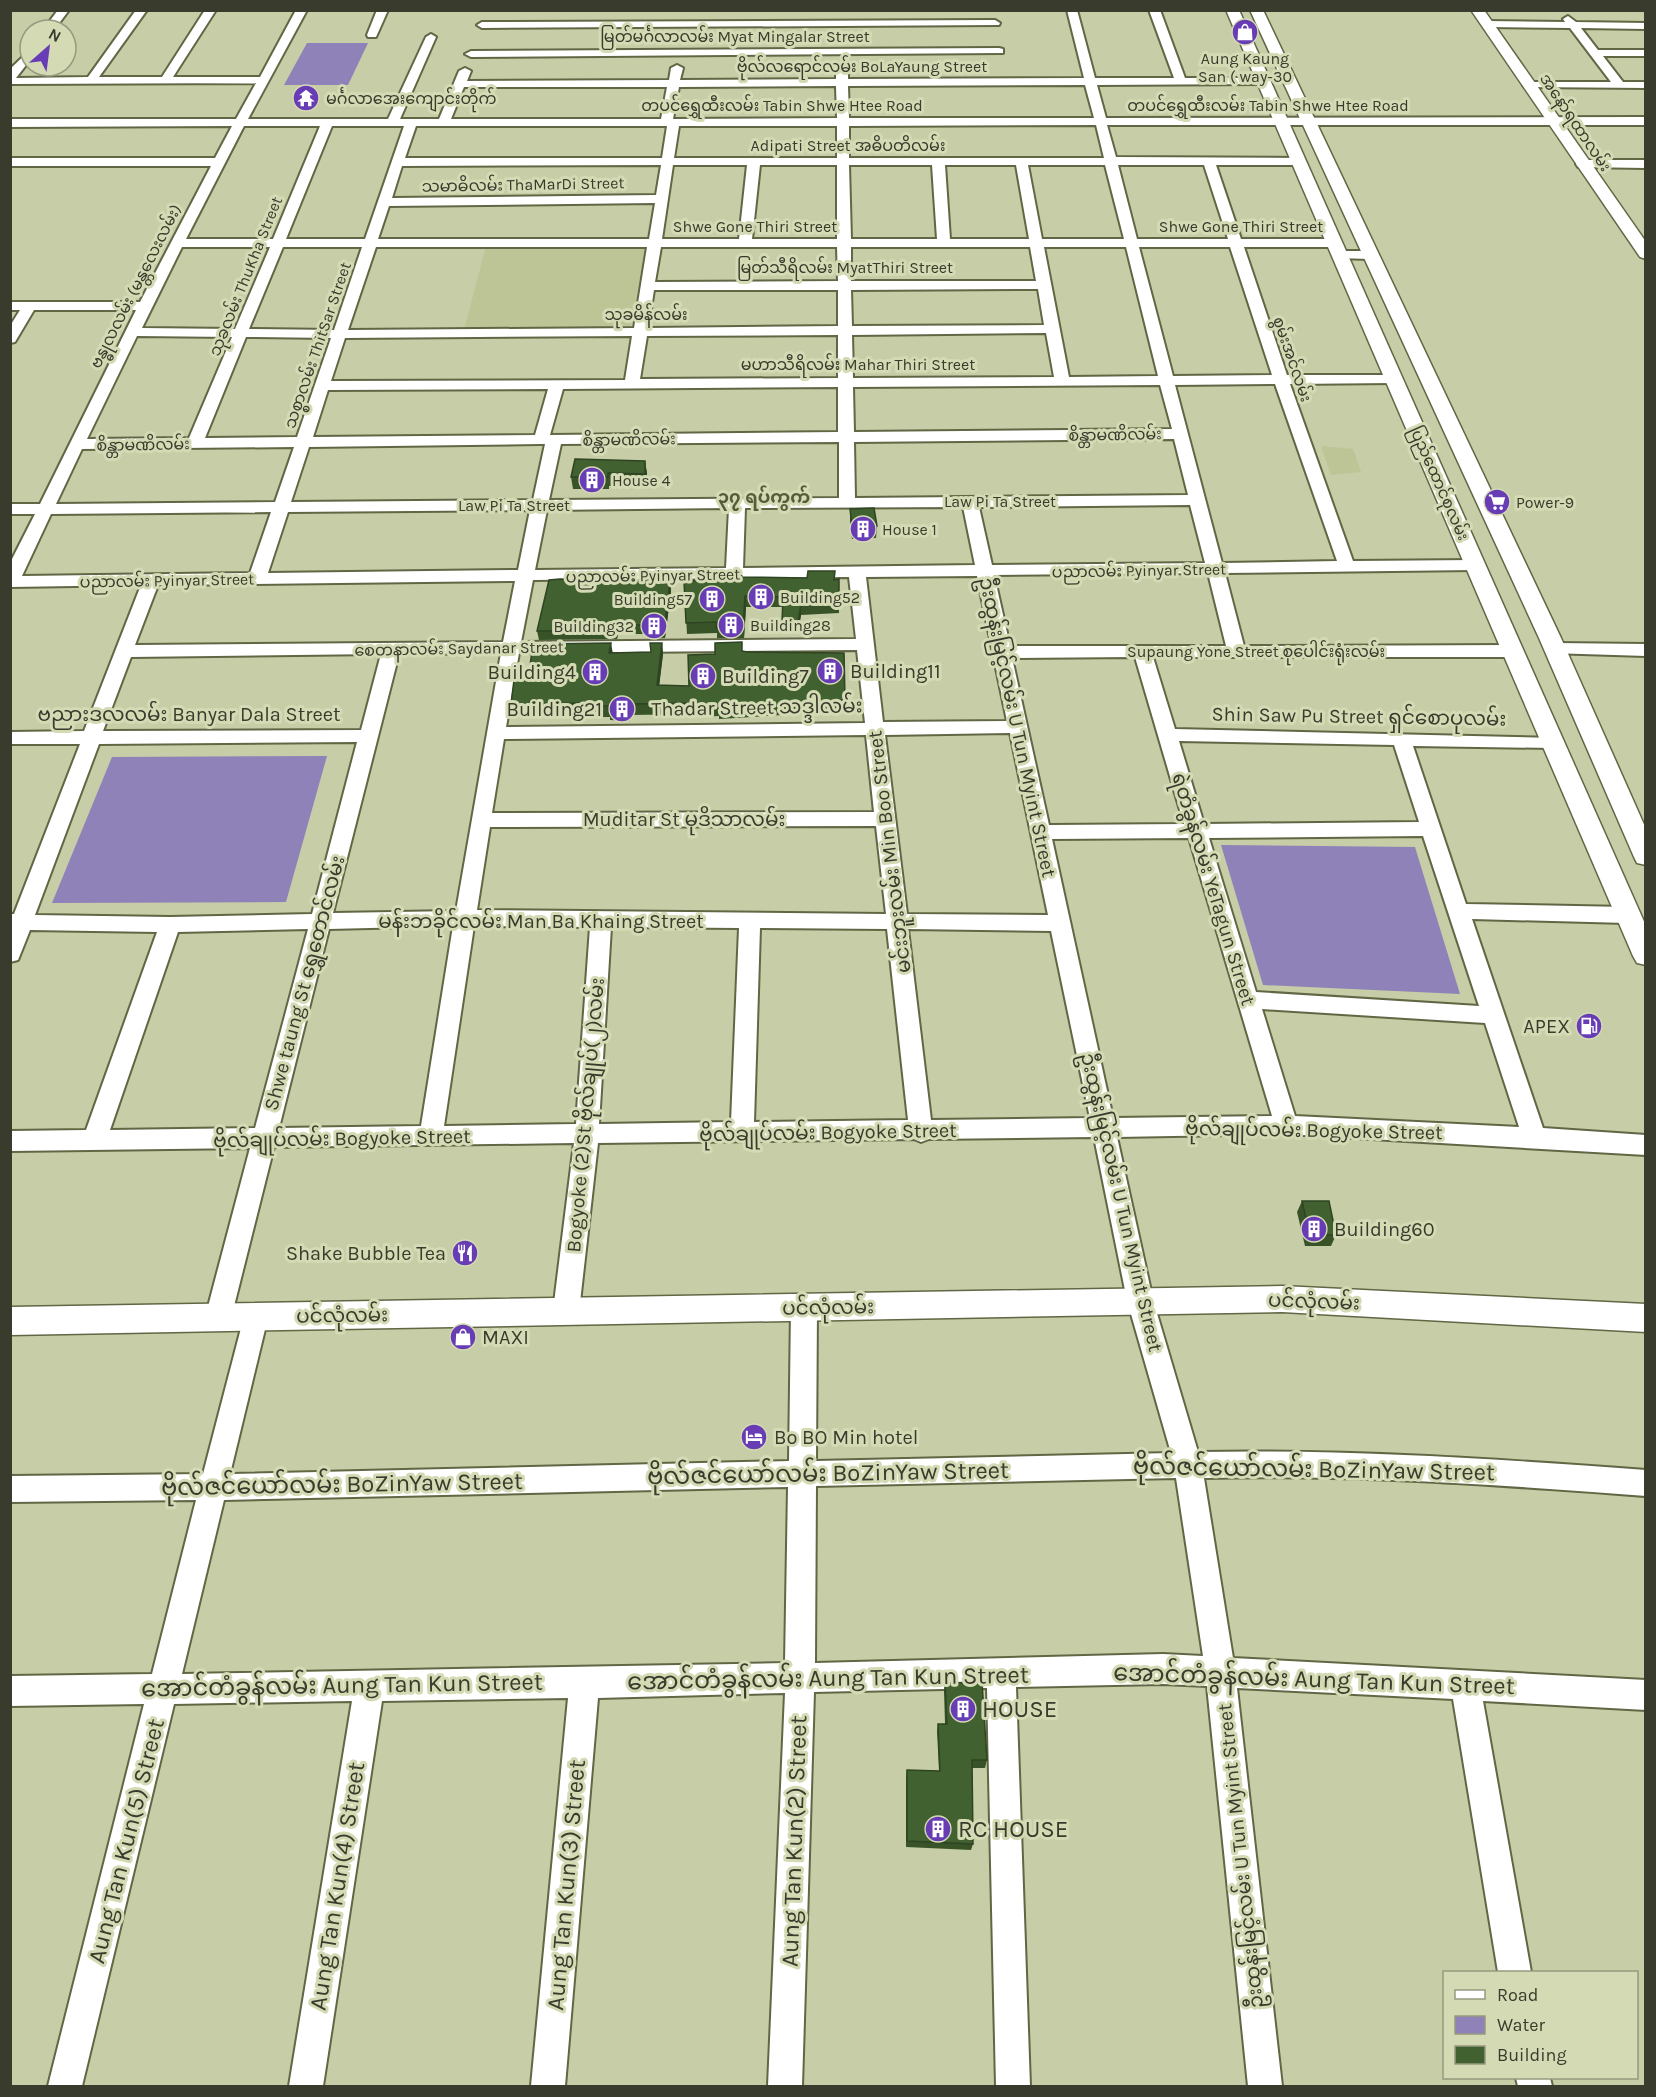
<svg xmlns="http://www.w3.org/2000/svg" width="1656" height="2097" font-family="Karla,'Noto Sans Myanmar',sans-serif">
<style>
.built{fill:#bdc597}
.water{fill:#8f82b9}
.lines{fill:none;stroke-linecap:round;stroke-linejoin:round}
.minor-casing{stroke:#616644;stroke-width:4}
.major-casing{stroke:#616644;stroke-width:3}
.minor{fill:#fff;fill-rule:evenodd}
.major{fill:#fff;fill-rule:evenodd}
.wall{fill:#395329}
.shaded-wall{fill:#2e4422}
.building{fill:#426130;stroke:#2e4422;stroke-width:1.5}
.labels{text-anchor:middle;stroke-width:6;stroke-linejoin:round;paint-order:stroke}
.far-street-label{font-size:16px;fill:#393b2c;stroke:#d4dab4}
.far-poi-label{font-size:16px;fill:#393b2c;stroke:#d4dab4;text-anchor:start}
.far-quarter-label{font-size:18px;font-weight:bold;fill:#575b3a;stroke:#d4dab4}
.poi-label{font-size:20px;fill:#393b2c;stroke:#d4dab4;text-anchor:start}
.street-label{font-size:20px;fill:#393b2c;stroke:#d4dab4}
.near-street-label{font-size:24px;fill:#393b2c;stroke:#d4dab4}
.near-poi-label{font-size:24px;fill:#393b2c;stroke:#d4dab4;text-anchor:start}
</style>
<rect width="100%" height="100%" fill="#c7cda7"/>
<g class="built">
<polygon points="486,246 646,247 630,330 464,330"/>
<polygon points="1321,446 1353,449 1361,472 1331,475"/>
</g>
<g class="water">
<polygon points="307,43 368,43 348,85 284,85"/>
<polygon points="327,756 286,902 52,903 112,757"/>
<polygon points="1221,845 1415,847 1460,994 1263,985"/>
</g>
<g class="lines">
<defs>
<g id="minor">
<polygon points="58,10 69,10 54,30 43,30"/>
<path d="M136 10H147L99 77H162L205 10H216L173 77H260L296 10H307L248 119H388L426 37 431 34 436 37 400 119H439L459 71 465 68 471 71 467 81 669 80 671 68 677 65 683 68 680 80 836 79V69L842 66 848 69V79L1084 78 1067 10H1077L1095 78H1174L1149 10H1160L1185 78H1263L1269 81 1263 84 1097 85 1106 118 1646 117V125H1107L1116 157 1302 158V164L1298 165H1216L1241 239H1334L1341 243 1334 247H1244L1287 375H1394L1401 379 1394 383 1290 384 1353 561 1475 560 1483 565 1475 570 1225 573 1244 646 1512 645 1521 651 1512 657H1153L1175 729 1558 738 1560 742 1558 746 1551 748 1413 746 1466 904 1627 907 1634 910 1637 915 1634 920 1627 923 1472 919 1543 1128 1646 1135V1155L1286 1134 1117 1137 1153 1300 1198 1452C1348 1449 1496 1459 1646 1470V1496C1498 1485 1352 1474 1204 1478L1233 1658 1646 1680V1710L1483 1701 1531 1972H1498L1453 1699 1237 1688 1282 2086H1248L1207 1686 1163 1684 1016 1687 1030 2086H996L987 1688 814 1692 802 2086H768L785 1693 598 1698 565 2086H531L568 1698 382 1701 323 2086H289L352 1701 174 1704 82 2086H48L144 1704 10 1706V1676L152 1674 196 1500 10 1502V1476L203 1474 246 1309 255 1306 264 1309 268 1317 230 1474 789 1461 791 1308 795 1300 804 1297 813 1300 817 1308 816 1461 1171 1453 1127 1300 1094 1137 929 1139 921 1142 914 1139 598 1143 579 1311 575 1319 566 1322 557 1319 553 1311 574 1143 274 1147 231 1318 227 1326 218 1329 209 1326 205 1318 250 1148 10 1151V1131L86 1130 157 932 30 930 18 960 10 962V914H14L80 744H10V732L84 731 141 585 10 587V563L35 514H10V504H40L136 310H34L15 342 10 343V326L20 310H10V302H140L211 166H10V158H215L232 126 10 127V119H236L256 83 10 84V69L30 50V60L16 78 88 77ZM1085 85 1094 118H849L848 86ZM836 86 837 118 673 119 679 87ZM464 87H667L661 119H451ZM1096 125 1104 158H849V126ZM244 126H320L273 239H186ZM332 126H404L365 239H286ZM416 126H667L662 158H405ZM679 126H837V158H674ZM661 165 656 195 392 198 402 166ZM673 165H747L739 239H662ZM760 165H837V239H752ZM849 165H932L937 239H851ZM945 165H1016L1029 239H950ZM1028 165H1105L1124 239H1042ZM1118 165H1204L1228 239H1137ZM655 203 649 239H378L389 206ZM182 247H270L235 329 142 328ZM283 247H362L334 330 249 329ZM376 247H647L634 328 348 330ZM661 247H837L838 281 655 282ZM851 247H1030L1036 281H851ZM1044 247H1126L1158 376 1069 377ZM1139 247H1230L1272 375 1173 376ZM1038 289 1044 325 852 326 851 290ZM654 290H838V326L648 328ZM1046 333 1054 377 853 378 852 335ZM838 335V378L640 379 647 336ZM137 336 232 337 189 438 87 439ZM632 336 625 380 331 381 345 338ZM246 337 331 338 297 437 205 438ZM1275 384 1337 561 1222 563 1175 385ZM1160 385 1172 429 854 432 853 387ZM838 387V432L550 435 563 389ZM548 389 535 435 313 437 328 390ZM1174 439 1188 495 855 498 854 442ZM839 442V498L549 500 561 444ZM540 444H545L533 500 291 502 309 447ZM294 447 275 502 56 504 82 449ZM1190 505 1205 563 992 565 979 507ZM963 507 975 565 743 568 745 508ZM729 508 726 568 535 570 547 510ZM530 510 518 570 268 573 288 512ZM271 512 250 573 22 576 51 514ZM1208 573 1226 646H1010L994 575ZM977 576 1007 721 883 722 866 577ZM849 577 856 639 521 642 533 580ZM515 581 503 642 135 645 158 585ZM857 650 865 723 506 727 519 653ZM501 653 456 911 333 913 399 654ZM381 654 361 730 103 731 131 657ZM1135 657 1184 824 1049 825 1012 658ZM1010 733 1048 915 907 914 885 735ZM866 735 874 812 492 813 504 739ZM1179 741 1394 745 1419 822 1204 824ZM357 742 312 914 170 917 35 915 99 744ZM876 826 886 914 477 910 490 827ZM1423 836 1479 1006 1256 992 1209 838ZM1189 838 1272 1116 1113 1118 1052 839ZM453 926 421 1126 279 1128 329 929ZM474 926 590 927 576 1124 444 1126ZM611 927 739 928 731 1122 599 1124ZM760 928 887 929 908 1120 754 1122ZM308 929 255 1128 110 1130 178 932ZM908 929 1051 931 1090 1118 931 1120ZM1262 1009 1485 1023 1519 1127 1295 1116ZM1176 1478 1203 1656 1163 1654 815 1663 816 1486ZM788 1487 785 1663 182 1674 224 1500Z"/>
<polygon points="377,10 388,10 376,37 368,37 367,35"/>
<polygon points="1568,16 1576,22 1646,23 1646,29 1581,28 1598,50 1646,50 1646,56 1603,56 1623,82 1646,82 1646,88 1525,87 1523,85 1529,82 1611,82 1570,28 1487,27 1482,24 1487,21 1565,22 1563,19"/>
<polygon points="995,20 1000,23 999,25 482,28 477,25 482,22"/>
<polygon points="999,48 1003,49 1003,53 471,57 465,54 471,51"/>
<polygon points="1582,160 1646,160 1646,168 1578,167 1576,164"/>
<polygon points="1340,251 1371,251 1378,255 1371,259 1335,258 1335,252"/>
<polygon points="1555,643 1646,644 1646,656 1549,653 1546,649"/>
<polygon points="1516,2078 1550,2078 1552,2086 1518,2086"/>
</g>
<g id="major">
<polygon points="1226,10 1239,10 1646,926 1646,965 1637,963 1633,956"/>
<polygon points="1250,10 1263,10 1561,638 1646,829 1646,865 1637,863 1634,857 1539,638"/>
<polygon points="1471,10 1484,10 1646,242 1646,259 1640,257"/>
<polygon points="1282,1286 1646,1304 1646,1332 1282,1312 10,1335 10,1307"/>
</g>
</defs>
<use href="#minor" class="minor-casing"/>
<use href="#major" class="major-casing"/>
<use href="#minor" class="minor"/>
<use href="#major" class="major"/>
</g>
<g class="wall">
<polygon points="645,461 647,474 646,486 609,486 609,489 573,489 571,477"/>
<polygon points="850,509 877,526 876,538 852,539 850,521"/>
<polygon points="720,574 742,577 839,579 839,613 801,615 798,632 782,632 783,607 746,607 744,638 717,638 717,633 687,634 684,581 720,580"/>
<polygon points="670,582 671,591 665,638 650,639 650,634 618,634 617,639 539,640 537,631"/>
<polygon points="662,643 663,654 659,685 689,686 715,654 743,651 844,653 845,711 719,719 719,716 698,717 698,714 630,715 629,721 610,720 610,717 582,717 582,714 513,715 511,704 528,680 612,653 651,652"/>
<polygon points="1302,1201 1336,1235 1331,1246 1305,1246 1297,1212"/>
<polygon points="945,1683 987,1760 985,1768 972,1768 973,1844 971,1850 906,1847 906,1777 907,1770 939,1771 937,1731 938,1724 945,1724 944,1691"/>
</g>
<g class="shaded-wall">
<polygon points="645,461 647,474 646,486 645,474"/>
<polygon points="670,582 671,591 665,638 664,630"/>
<polygon points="745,596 746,607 744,638 743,627"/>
<polygon points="801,604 801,615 798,632 798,622"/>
<polygon points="617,625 618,634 617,639 615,630"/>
<polygon points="611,643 613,654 609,653"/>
<polygon points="662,643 663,654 658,696 657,685"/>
<polygon points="629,704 630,715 629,721 627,710"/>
</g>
<g class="building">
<polygon points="575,459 645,461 645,474 608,473 608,477 571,477"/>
<polygon points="874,508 877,526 852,526 850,509"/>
<polygon points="808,571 835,571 834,580 839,579 839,603 801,604 798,622 782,622 783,597 745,596 743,627 716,628 717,622 686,623 684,581 721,580 720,574 741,573 742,577 807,578"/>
<polygon points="560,579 670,582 664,630 649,630 649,625 617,625 615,630 537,631 549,580"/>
<polygon points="742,642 742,651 747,652 844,653 845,700 718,708 719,705 697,706 698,703 629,704 627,710 608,709 609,706 580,706 581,703 511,704 514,680 528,680 533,644 611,643 609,653 651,652 650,643 662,643 657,685 689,686 688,655 715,654 715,643"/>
<polygon points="1302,1201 1329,1201 1336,1235 1310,1235"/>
<polygon points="982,1682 987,1760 972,1760 973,1844 907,1841 907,1770 940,1771 938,1724 947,1724 945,1683"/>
</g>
<defs>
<symbol id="shop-disc" viewBox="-11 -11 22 22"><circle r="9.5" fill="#673cb4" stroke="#d4dab4"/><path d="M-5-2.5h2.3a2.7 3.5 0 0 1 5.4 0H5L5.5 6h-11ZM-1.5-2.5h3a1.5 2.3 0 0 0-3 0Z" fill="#fff"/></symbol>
<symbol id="temple-disc" viewBox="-11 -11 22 22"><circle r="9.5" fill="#673cb4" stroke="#d4dab4"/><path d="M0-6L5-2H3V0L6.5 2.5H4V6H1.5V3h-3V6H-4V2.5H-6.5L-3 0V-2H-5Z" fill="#fff"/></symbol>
<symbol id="building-disc" viewBox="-11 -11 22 22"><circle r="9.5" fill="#673cb4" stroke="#d4dab4"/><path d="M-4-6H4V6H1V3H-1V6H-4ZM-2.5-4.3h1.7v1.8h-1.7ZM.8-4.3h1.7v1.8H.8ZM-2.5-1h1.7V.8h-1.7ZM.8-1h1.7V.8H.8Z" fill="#fff"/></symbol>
<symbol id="supermarket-disc" viewBox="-11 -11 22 22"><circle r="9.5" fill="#673cb4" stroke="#d4dab4"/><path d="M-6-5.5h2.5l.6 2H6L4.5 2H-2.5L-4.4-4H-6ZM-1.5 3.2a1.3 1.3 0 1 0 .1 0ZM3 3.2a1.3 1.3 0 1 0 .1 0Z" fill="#fff"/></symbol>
<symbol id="fuel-disc" viewBox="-11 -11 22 22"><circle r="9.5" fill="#673cb4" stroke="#d4dab4"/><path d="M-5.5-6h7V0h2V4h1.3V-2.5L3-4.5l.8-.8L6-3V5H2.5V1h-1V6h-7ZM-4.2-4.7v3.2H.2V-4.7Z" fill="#fff"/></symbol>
<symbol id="restaurant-disc" viewBox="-11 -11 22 22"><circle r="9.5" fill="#673cb4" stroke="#d4dab4"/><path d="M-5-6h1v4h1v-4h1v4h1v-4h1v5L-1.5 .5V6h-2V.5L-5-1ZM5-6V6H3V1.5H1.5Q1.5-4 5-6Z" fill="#fff"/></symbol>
<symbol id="hotel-disc" viewBox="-11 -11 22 22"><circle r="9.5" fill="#673cb4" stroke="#d4dab4"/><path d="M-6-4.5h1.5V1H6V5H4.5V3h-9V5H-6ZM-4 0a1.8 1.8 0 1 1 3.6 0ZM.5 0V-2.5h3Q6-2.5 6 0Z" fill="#fff"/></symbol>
</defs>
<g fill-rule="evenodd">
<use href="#shop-disc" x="1230" y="17" width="30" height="30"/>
<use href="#temple-disc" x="291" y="83" width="30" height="30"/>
<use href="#building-disc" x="577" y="465" width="30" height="30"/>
<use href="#supermarket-disc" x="1482" y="487" width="30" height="30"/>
<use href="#building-disc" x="848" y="514" width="30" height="30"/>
<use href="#building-disc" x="746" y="582" width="30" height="30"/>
<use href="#building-disc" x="697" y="584" width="30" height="30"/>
<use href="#building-disc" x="716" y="610" width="30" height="30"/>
<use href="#building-disc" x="639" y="611" width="30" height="30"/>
<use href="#building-disc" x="815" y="656" width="30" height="30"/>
<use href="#building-disc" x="580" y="657" width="30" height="30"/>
<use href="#building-disc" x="688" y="661" width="30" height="30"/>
<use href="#building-disc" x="607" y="694" width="30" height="30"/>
<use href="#fuel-disc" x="1574" y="1011" width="30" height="30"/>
<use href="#building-disc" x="1299" y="1214" width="30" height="30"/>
<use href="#restaurant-disc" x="450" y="1238" width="30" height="30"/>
<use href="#shop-disc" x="448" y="1322" width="30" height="30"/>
<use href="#hotel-disc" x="739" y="1422" width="30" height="30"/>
<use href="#building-disc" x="948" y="1694" width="30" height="30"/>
<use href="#building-disc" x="923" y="1814" width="30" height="30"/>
</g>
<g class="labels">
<g class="far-street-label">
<text x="735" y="42">မြတ်မင်္ဂလာလမ်း Myat Mingalar Street</text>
<text x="862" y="72">ဗိုလ်လရောင်လမ်း BoLaYaung Street</text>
<text x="782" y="111">တပင်ရွှေထီးလမ်း Tabin Shwe Htee Road</text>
<text x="1268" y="111">တပင်ရွှေထီးလမ်း Tabin Shwe Htee Road</text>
<text transform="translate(1576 122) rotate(56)" y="6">အနော်ရထာလမ်း</text>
<text x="848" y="151">Adipati Street အဓိပတိလမ်း</text>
<text transform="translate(523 184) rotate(-1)" y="6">သမာဓိလမ်း ThaMarDi Street</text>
<text x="755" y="232">Shwe Gone Thiri Street</text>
<text x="1241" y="232">Shwe Gone Thiri Street</text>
<text x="845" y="273">မြတ်သီရိလမ်း MyatThiri Street</text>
<text transform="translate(245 276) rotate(-68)" y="6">သုခလမ်း ThuKha Street</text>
<text transform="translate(135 286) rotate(-63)" y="6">ဗန္ဓုလလမ်း (မန္တလေးလမ်း)</text>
<text x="646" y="320">သုခမိန်လမ်း</text>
<text transform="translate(317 345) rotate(-71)" y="6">သစ္စာလမ်း ThitSar Street</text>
<text transform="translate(1293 359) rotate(71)" y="6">စွမ်းအင်လမ်း</text>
<text x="858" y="370">မဟာသီရိလမ်း Mahar Thiri Street</text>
<text transform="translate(1115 434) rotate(-1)" y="6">စိန္တာမဏိလမ်း</text>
<text transform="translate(629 439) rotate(-1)" y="6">စိန္တာမဏိလမ်း</text>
<text transform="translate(143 444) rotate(-1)" y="6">စိန္တာမဏိလမ်း</text>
<text transform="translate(1440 483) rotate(66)" y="6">ပြည်ထောင်စုလမ်း</text>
<text x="1000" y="507">Law Pi Ta Street</text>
<text x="514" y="511">Law Pi Ta Street</text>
<text transform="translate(1139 570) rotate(-1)" y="6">ပညာလမ်း Pyinyar Street</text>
<text transform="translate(653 575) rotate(-1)" y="6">ပညာလမ်း Pyinyar Street</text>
<text transform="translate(167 580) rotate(-1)" y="6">ပညာလမ်း Pyinyar Street</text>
<text transform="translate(459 648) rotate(-1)" y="6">စေတနာလမ်း Saydanar Street</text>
<text x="1256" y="657">Supaung Yone Street စုပေါင်းရုံးလမ်း</text>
</g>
<g class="far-poi-label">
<text x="1245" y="64" text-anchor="middle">Aung Kaung<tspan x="1245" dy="18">San ( way-30</tspan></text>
<text x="326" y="104">မင်္ဂလာအေးကျောင်းတိုက်</text>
<text x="612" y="486">House 4</text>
<text x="1516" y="508">Power-9</text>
<text x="882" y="535">House 1</text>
<text x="780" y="603">Building52</text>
<text x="692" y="605" text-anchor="end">Building57</text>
<text x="750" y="631">Building28</text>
<text x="634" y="632" text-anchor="end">Building32</text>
</g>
<g class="far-quarter-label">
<text x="764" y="503">၃၇ ရပ်ကွက်</text>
</g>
<g class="poi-label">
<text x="850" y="678">Building11</text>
<text x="576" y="679" text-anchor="end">Building4</text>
<text x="722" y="683">Building7</text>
<text x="602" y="716" text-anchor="end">Building21</text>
<text x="1570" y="1033" text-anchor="end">APEX</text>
<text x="1334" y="1236">Building60</text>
<text x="446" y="1260" text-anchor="end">Shake Bubble Tea</text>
<text x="482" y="1344">MAXI</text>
<text x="774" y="1444">Bo BO Min hotel</text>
</g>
<g class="street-label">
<text transform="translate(757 707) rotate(-1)" y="7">Thadar Street သဒ္ဒါလမ်း</text>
<text x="189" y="721">ဗညားဒလလမ်း Banyar Dala Street</text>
<text transform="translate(1359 716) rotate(1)" y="7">Shin Saw Pu Street ရှင်စောပုလမ်း</text>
<text transform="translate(1018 727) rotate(78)" y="7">ဦးထွန်းမြင့်လမ်း U Tun Myint Street</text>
<text x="684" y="826">Muditar St မုဒိသာလမ်း</text>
<text transform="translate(889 852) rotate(-97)" y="7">မင်းဘူးလမ်း Min Boo Street</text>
<text transform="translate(1214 889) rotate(73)" y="7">ရဲတံခွန်လမ်း YeTagun Street</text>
<text x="541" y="928">မန်းဘခိုင်လမ်း Man Ba Khaing Street</text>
<text transform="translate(304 983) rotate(-75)" y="7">Shwe taung St ရွှေတောင်လမ်း</text>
<text transform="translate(585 1115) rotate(-85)" y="7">Bogyoke (2)St ဗိုလ်ချုပ်(၂)လမ်း</text>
<text transform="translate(1314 1130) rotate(1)" y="7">ဗိုလ်ချုပ်လမ်း Bogyoke Street</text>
<text transform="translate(828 1132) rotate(-1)" y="7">ဗိုလ်ချုပ်လမ်း Bogyoke Street</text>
<text transform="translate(342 1138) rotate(-1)" y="7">ဗိုလ်ချုပ်လမ်း Bogyoke Street</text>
<text transform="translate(1122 1202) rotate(77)" y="7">ဦးထွန်းမြင့်လမ်း U Tun Myint Street</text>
<text transform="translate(1314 1301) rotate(2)" y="7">ပင်လုံလမ်း</text>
<text transform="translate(828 1307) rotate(-1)" y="7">ပင်လုံလမ်း</text>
<text transform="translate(342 1315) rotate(-1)" y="7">ပင်လုံလမ်း</text>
<text transform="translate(1240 1856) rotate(-96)" y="7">ဦးထွန်းမြင့်လမ်း U Tun Myint Street</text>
</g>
<g class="near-street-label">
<text transform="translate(1314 1469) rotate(1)" y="8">ဗိုလ်ဇင်ယော်လမ်း BoZinYaw Street</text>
<text transform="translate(828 1473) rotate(-1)" y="8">ဗိုလ်ဇင်ယော်လမ်း BoZinYaw Street</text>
<text transform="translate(342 1484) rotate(-1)" y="8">ဗိုလ်ဇင်ယော်လမ်း BoZinYaw Street</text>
<text transform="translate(828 1678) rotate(-1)" y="8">အောင်တံခွန်လမ်း Aung Tan Kun Street</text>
<text transform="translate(1314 1679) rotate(2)" y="8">အောင်တံခွန်လမ်း Aung Tan Kun Street</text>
<text transform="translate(342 1685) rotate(-1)" y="8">အောင်တံခွန်လမ်း Aung Tan Kun Street</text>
<text transform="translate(126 1841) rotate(-76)" y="8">Aung Tan Kun(5) Street</text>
<text transform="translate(794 1841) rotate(-88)" y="8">Aung Tan Kun(2) Street</text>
<text transform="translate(566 1885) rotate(-85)" y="8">Aung Tan Kun(3) Street</text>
<text transform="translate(337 1886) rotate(-81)" y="8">Aung Tan Kun(4) Street</text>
</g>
<g class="near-poi-label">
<text x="982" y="1717">HOUSE</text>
<text x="958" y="1837">RC HOUSE</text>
</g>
</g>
<rect width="1656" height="2097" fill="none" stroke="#393b2c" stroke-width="24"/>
<rect x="1443" y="1971" width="195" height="108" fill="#d4dab4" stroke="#969a7e" stroke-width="1.5"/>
<rect x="1455" y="1990" width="30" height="9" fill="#ffffff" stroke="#969a7e" stroke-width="1.5"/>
<text x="1497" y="2001" font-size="18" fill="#393b2c">Road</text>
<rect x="1455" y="2016" width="30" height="18" fill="#8f82b9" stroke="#969a7e" stroke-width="1.5"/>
<text x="1497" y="2031" font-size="18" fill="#393b2c">Water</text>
<rect x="1455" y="2046" width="30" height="18" fill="#426130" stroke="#969a7e" stroke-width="1.5"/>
<text x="1497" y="2061" font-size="18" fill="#393b2c">Building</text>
<g transform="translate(48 48) rotate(28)"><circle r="28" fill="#d4dab4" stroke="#969a7e" stroke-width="1.5"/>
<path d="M0-4.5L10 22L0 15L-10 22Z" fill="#673cb4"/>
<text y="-9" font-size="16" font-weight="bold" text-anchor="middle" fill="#393b2c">N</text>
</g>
</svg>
